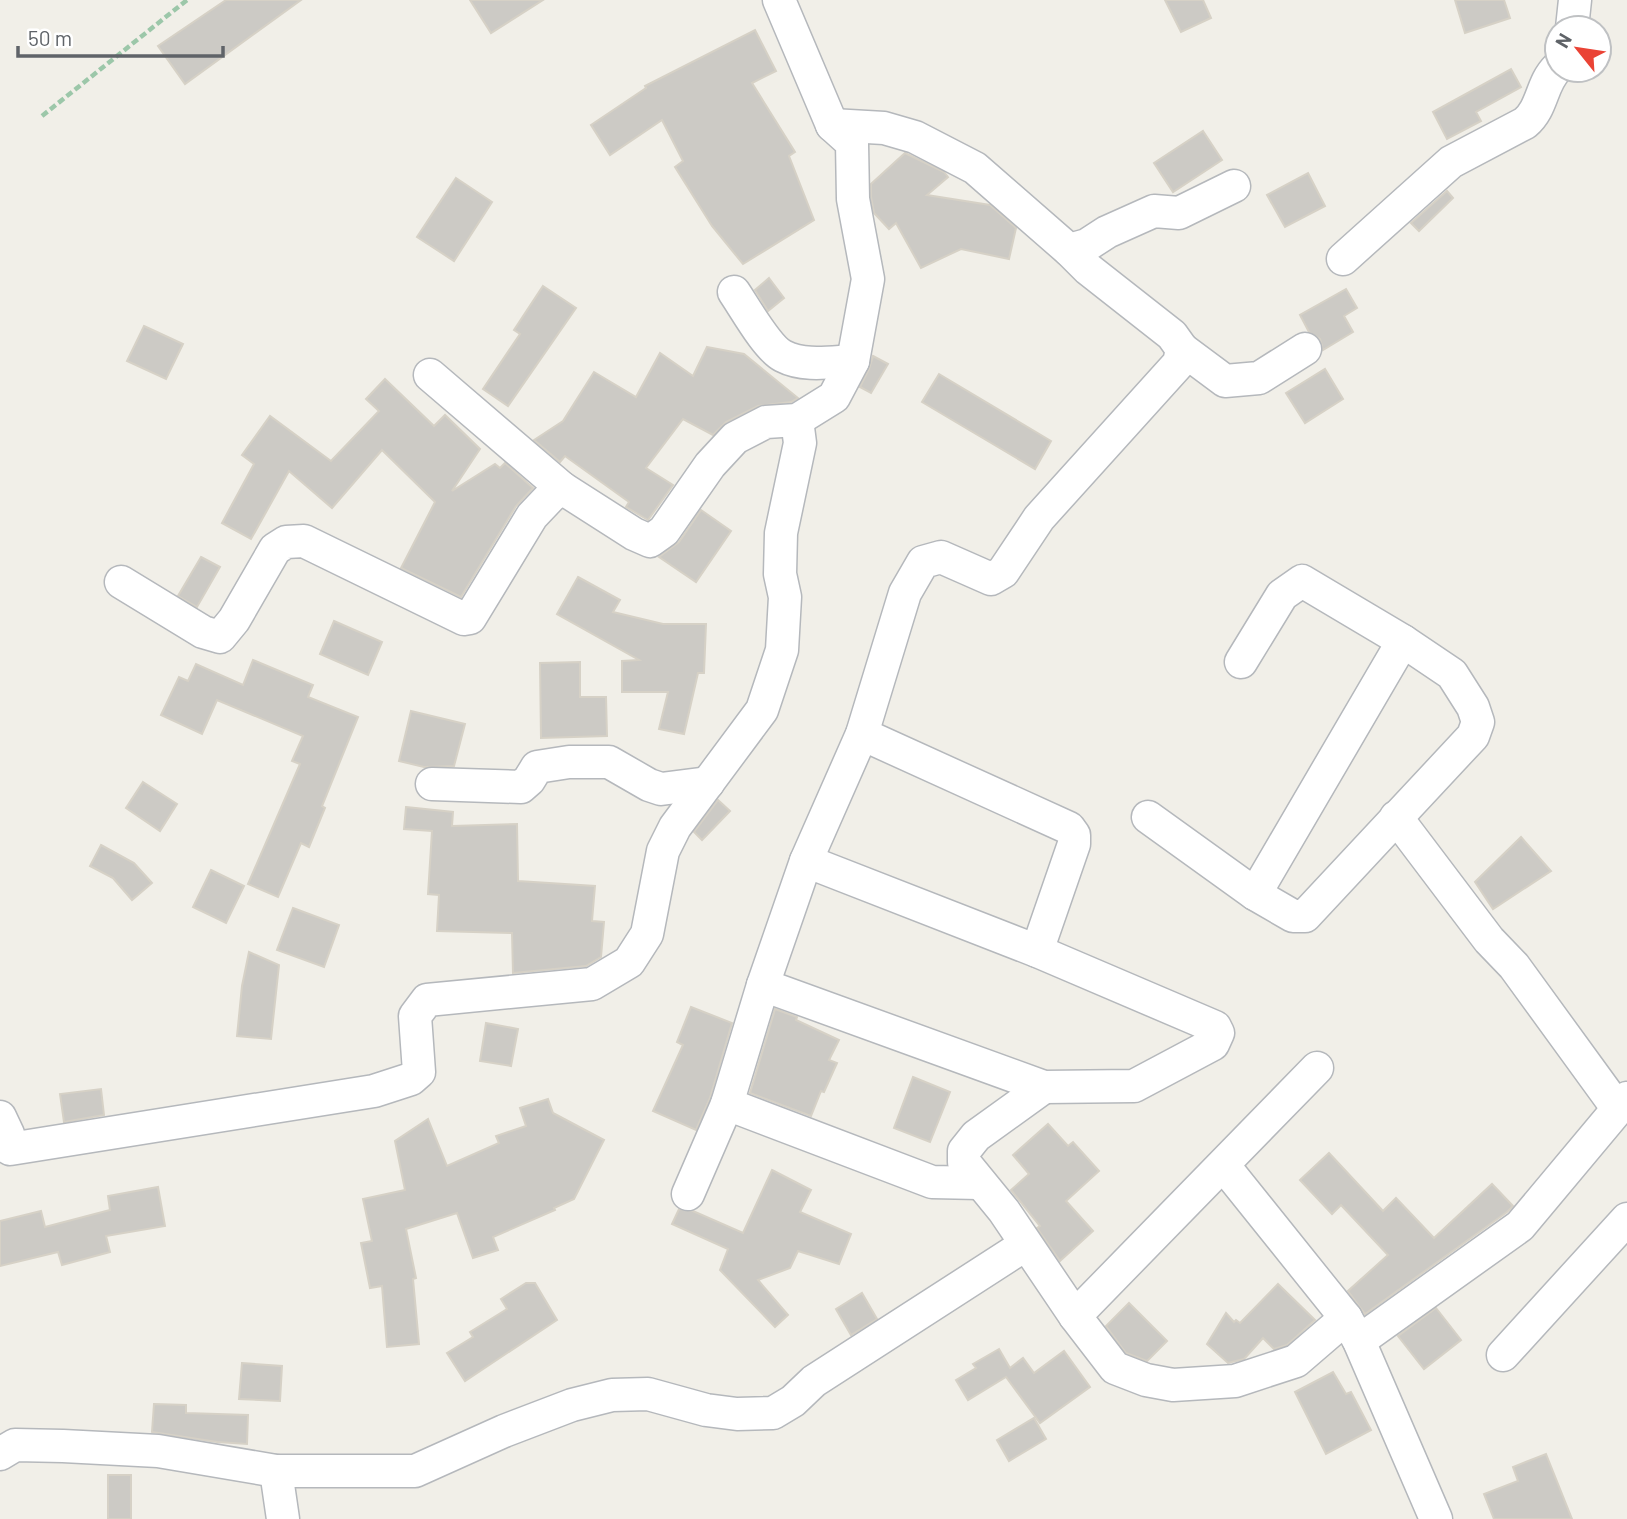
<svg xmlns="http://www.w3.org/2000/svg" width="1627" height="1519" font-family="Barlow,sans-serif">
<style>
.building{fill:#cccac5;stroke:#d6d1c6;stroke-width:2}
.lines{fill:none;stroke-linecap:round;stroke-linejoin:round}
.minor-casing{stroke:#b5b8bc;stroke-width:35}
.path{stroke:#9cc7a9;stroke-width:4.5;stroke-dasharray:7 3.5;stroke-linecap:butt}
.minor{stroke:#fff;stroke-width:32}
</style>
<rect width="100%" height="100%" fill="#f1efe8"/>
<g class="building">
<polygon points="226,0 301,0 185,84 158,46"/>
<polygon points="470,0 543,0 491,33"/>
<polygon points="1165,0 1203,0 1211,18 1181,32"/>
<polygon points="1455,0 1504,0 1510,18 1465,33"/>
<polygon points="755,30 776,71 752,83 795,152 789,156 814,220 743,264 712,226 675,167 683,161 662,120 610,155 591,125 646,88 645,86"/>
<polygon points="1511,69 1521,87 1476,112 1481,121 1447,139 1433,112"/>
<polygon points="1203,131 1222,160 1173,192 1154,163"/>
<polygon points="905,153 944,172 948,177 927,195 990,205 1016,228 1009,259 961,249 921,268 896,223 889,229 874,213 871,197 871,184"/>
<polygon points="1308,173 1325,206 1285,227 1267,195"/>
<polygon points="456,178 492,202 454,261 417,237"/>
<polygon points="1447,191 1453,198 1419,231 1411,223"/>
<polygon points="769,278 784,298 768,311 755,290"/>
<polygon points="543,286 576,308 508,406 483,389 520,334 514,330"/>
<polygon points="1346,289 1357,308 1344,316 1353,332 1323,350 1320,339 1309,332 1300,315"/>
<polygon points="144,326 183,344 166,379 127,361"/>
<polygon points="707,347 744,354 798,398 791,402 758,406 726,422 713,435 683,419 646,468 673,485 648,520 626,507 629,502 565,456 560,462 534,440 563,421 594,372 636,397 660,353 693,376"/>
<polygon points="873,356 888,364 871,393 860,387 869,369"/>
<polygon points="1325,369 1343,399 1305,423 1286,393"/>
<polygon points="939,374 1051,441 1035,469 922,402"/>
<polygon points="385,379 434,426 445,415 480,449 452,491 495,464 500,468 505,463 533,488 516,506 461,597 401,568 435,502 382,450 332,508 289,471 251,539 222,523 254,464 242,455 270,416 331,461 379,411 366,399"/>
<polygon points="701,510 731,531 696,582 659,557 679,542"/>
<polygon points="201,557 220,567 197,607 178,596"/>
<polygon points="578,577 620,600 613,612 663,624 706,624 704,673 698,673 684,734 659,729 668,692 622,692 622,661 639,660 557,614"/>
<polygon points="334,621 382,642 368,675 320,654"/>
<polygon points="253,660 313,685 308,697 358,717 322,806 325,808 309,847 301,843 278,897 248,884 300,764 292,761 303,736 217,700 202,734 161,715 179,677 188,681 196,664 243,685"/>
<polygon points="580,662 580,697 606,697 607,736 541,738 540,663"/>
<polygon points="411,711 465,724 454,766 424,767 399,761"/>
<polygon points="143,782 177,804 160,831 126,808"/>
<polygon points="718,800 730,811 702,840 694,832"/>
<polygon points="406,807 453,812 452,826 517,824 518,881 595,886 592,921 604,922 601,957 586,966 513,973 512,933 437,931 439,895 428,894 432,831 404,829"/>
<polygon points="1521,837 1551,871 1493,909 1475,882"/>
<polygon points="101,845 134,863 152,883 132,900 113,878 90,866"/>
<polygon points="211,870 244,886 226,923 193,907"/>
<polygon points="293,908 339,925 324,967 277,950"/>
<polygon points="249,952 279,965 271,1039 237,1036 242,986"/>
<polygon points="691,1007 732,1023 710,1098 696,1130 653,1111 683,1045 677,1042"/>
<polygon points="775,1009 797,1017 796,1020 839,1040 829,1060 837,1063 824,1092 821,1091 811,1116 750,1093"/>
<polygon points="486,1023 518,1029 511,1066 480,1061"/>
<polygon points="913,1077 950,1092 930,1142 894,1128"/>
<polygon points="101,1089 104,1115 64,1122 60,1094"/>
<polygon points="548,1099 553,1113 604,1140 574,1199 554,1208 555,1210 493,1237 498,1250 473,1258 457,1213 406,1229 416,1278 413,1279 419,1344 387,1347 382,1286 370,1288 361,1243 372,1241 363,1199 405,1190 395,1141 428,1119 447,1166 499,1143 496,1136 526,1126 520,1108"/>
<polygon points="1048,1124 1068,1146 1073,1142 1099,1171 1066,1201 1093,1231 1060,1261 1037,1228 1040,1226 1011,1190 1029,1174 1013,1155"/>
<polygon points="1329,1153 1383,1211 1396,1198 1434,1238 1492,1184 1513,1206 1507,1212 1365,1314 1348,1291 1388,1255 1341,1205 1332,1214 1300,1180"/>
<polygon points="772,1170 811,1190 800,1212 851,1234 839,1264 798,1251 790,1268 758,1280 788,1315 775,1327 720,1270 728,1249 672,1224 679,1209 693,1211 743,1233"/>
<polygon points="158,1187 165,1226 106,1236 110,1252 62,1265 58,1252 0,1266 0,1221 41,1211 45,1227 110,1210 108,1196"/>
<polygon points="526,1283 535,1283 557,1320 465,1381 447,1353 473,1337 470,1332 507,1309 501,1299"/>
<polygon points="1278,1284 1315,1320 1287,1345 1274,1349 1263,1338 1244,1359 1228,1363 1207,1344 1226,1313 1234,1322 1236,1320 1240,1323"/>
<polygon points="862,1293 877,1319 851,1335 836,1309"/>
<polygon points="1129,1303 1167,1341 1147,1361 1126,1353 1106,1326"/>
<polygon points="1436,1308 1461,1340 1424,1369 1398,1336"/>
<polygon points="999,1349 1010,1368 1023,1358 1034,1373 1064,1351 1090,1387 1040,1423 1006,1377 968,1400 956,1380 976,1368 973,1364"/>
<polygon points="242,1363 282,1366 280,1401 239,1399"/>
<polygon points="1333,1372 1346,1394 1351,1392 1371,1430 1326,1454 1295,1392"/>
<polygon points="154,1404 186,1405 186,1413 248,1415 247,1444 217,1442 152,1432"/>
<polygon points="1034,1418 1046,1439 1009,1461 997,1440"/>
<polygon points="1546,1454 1572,1519 1494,1519 1484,1494 1518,1481 1513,1467"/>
<rect x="108" y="1475" width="23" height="44"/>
</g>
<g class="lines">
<defs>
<g id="minor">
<polyline points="1572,28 1575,0"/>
<polyline points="832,125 884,128 915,137 975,168 1069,250 1087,245 1107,232 1154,211 1179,213 1234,186"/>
<path d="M1343 259 1451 162 1525 123C1543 108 1541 84 1557 68"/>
<path d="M734 292C745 308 767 348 783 356 804 367 831 362 853 361"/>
<polyline points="1182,349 1225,381 1259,378 1305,349"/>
<polyline points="430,375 562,488"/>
<polyline points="121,582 203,632 220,637 234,620 275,549 286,542 304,541 464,619 470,618 532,516 551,496 562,488 634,534 650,541 664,531 710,465 735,438 766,422 797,420 834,397 853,361 868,279 853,199 852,143 832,125 779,0"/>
<polyline points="862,734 1069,828 1074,835 1074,844 1037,951"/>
<polyline points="432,784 521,787 529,780 537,767 569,762 609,762 649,785 661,789 708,783"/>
<polyline points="1148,817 1255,894 1293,916 1305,916 1473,736 1478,722 1473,707 1452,674 1403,641 1302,581 1282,595 1241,662"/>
<polyline points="1396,817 1489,940 1514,966 1618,1109"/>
<polyline points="1255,894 1403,641"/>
<polyline points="763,985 1044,1087 1134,1086 1213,1044 1218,1033 1215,1027 1037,951 806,861"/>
<polyline points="1044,1087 976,1136 964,1151 964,1162 1004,1211 1075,1316 1115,1368 1146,1380 1173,1385 1235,1381 1296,1361 1346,1318"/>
<polyline points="727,1104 932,1182 979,1183"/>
<polyline points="0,1117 8,1134 10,1149 374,1091 411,1079 419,1072 415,1016 427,1000 592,984 629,962 647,934 663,851 675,827 762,710 782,650 785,597 780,574 781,533 800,443 797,420"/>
<polyline points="1224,1166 1346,1318 1359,1341 1436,1519"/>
<polyline points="688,1194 727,1104 763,985 806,861 862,734 905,593 923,562 941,557 991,579 1003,572 1039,518 1179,363 1182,349 1172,335 1088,269 1069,250"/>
<polyline points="1075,1316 1317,1068"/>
<polyline points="1359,1341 1520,1226 1627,1098"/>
<polyline points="1503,1355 1627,1219"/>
<polyline points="0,1454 15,1445 63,1446 158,1451 276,1471 415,1471 504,1431 572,1405 612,1395 648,1394 706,1410 737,1414 773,1413 793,1401 814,1381 1025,1245"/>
<polyline points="276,1471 283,1519"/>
</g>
</defs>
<use href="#minor" class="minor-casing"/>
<polyline class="path" points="42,116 187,0"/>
<use href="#minor" class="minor"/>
</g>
<g transform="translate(1578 49) rotate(300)"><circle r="33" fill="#ffffff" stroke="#bfc1c3" stroke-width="2"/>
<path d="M0-5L12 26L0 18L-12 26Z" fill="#ea4335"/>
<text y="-10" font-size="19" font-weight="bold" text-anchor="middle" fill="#5f6368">N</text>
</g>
<path d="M18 46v10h205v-10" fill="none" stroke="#5f6368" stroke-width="3.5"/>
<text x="28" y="46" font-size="21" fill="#5f6368" stroke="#ffffff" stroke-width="5" paint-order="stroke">50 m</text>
</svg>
